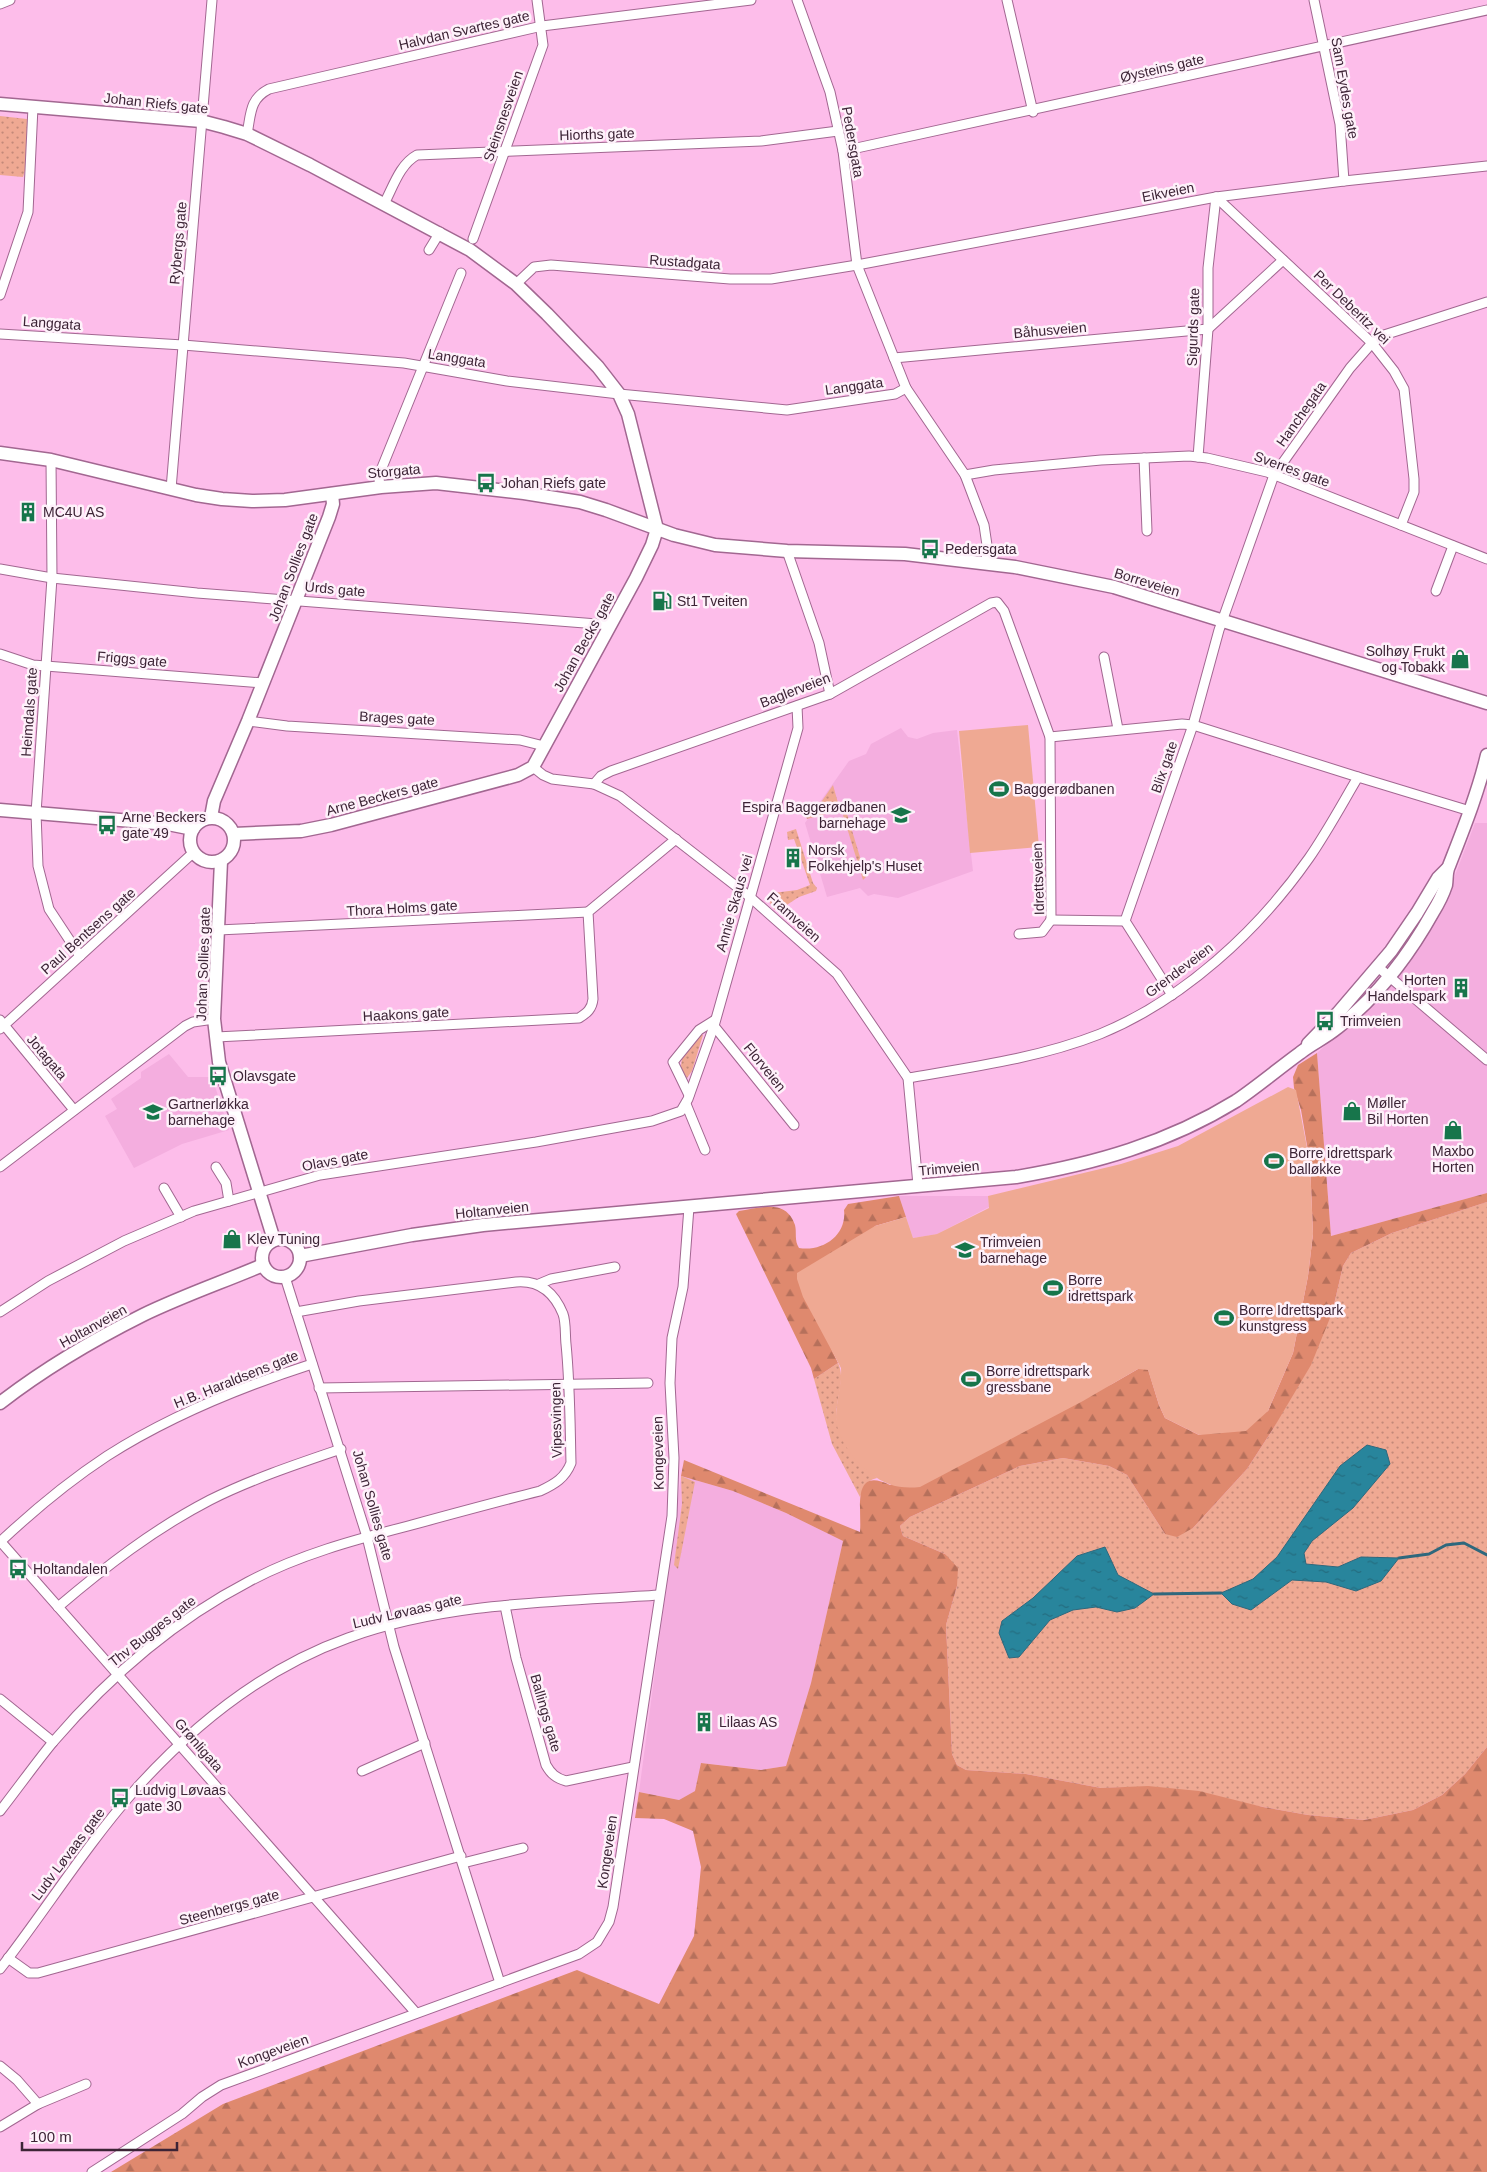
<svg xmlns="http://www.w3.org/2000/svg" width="1487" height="2172" font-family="Helvetica,sans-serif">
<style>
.built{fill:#f4aedf}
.grass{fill:url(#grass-dots)}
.forest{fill:url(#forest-firs)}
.garden{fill:#efa993}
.water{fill:url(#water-ripples);stroke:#2e687d}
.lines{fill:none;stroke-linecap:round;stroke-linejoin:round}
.stream{stroke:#2e687d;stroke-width:3}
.street-casing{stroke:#a26791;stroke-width:11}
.secondary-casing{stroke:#a26791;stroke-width:15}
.street{stroke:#fff;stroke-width:9}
.secondary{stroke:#fff;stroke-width:12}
.labels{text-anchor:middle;stroke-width:5;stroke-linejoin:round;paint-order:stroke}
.street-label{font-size:14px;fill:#3d2436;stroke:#fef1fa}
.poi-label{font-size:14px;fill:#3d2436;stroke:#fef1fa;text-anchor:start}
</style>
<defs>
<pattern id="grass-dots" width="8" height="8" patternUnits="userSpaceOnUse" patternTransform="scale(1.25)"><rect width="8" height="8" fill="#efa993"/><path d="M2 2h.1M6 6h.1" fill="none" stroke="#c38979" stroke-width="1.8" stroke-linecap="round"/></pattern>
<pattern id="forest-firs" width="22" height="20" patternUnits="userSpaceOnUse" patternTransform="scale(1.25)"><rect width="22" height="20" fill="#df896e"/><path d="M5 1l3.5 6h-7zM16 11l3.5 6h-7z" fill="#b6705b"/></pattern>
<pattern id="water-ripples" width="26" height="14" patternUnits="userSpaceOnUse" patternTransform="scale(1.25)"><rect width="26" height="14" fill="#28859c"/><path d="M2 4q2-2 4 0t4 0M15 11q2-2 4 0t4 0" fill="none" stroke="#246d80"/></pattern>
</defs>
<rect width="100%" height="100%" fill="#fdbdea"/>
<g class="built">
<polygon points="901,728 908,737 917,739 933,733 957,730 973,871 898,898 874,894 868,896 860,888 827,897 805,823 849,761 866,754 871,744"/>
<polygon points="1475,823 1487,823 1487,1193 1331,1236 1317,1053 1347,1026 1449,891"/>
<polygon points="169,1054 188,1077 212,1077 229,1130 182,1144 134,1168 105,1116 117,1109 111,1099 141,1078 141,1072"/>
<polygon points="899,1196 988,1196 989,1207 937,1234 913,1238"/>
<polygon points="681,1476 733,1491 786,1513 843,1541 811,1683 786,1766 761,1770 702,1763 695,1791 679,1800 639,1792"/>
</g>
<g class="grass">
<polygon points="0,116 27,119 27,164 23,177 0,175"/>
<polygon points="833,785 840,810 807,819 806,817 817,808"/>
<polygon points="847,814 866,877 863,880 843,815"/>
<polygon points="796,829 813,883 817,888 816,891 799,897 782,908 775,910 770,903 773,893 797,890 810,885 794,839 788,840 787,832"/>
<path d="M700 1033 703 1035 692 1071 687 1078 682 1075C678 1056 688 1047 700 1033Z"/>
<polygon points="1487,1202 1487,1747 1465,1774 1442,1795 1413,1810 1364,1820 1308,1815 1150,1787 1101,1788 1026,1774 966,1770 957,1765 952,1754 946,1625 957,1586 945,1554 903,1536 900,1526 910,1517 1020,1466 1063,1458 1109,1466 1127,1475 1165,1534 1193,1528 1247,1469 1273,1429 1332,1313 1343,1266 1351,1253 1392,1233"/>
<path d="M838 1363C846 1379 836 1399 836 1417 837 1428 868 1470 877 1478 865 1481 864 1487 860 1497L832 1444 814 1379Z"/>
<polygon points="681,1476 695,1482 678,1569 674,1565 682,1504"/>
</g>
<g class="forest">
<path d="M1317 1053 1331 1236 1487 1193V1202L1392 1233 1351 1253 1343 1266 1332 1313 1311 1365 1273 1429 1247 1469 1193 1528 1177 1537 1165 1534 1127 1475 1109 1466 1063 1458 1020 1466 910 1517 900 1526 903 1536 945 1554 958 1568 957 1586 946 1625 952 1754 957 1765 966 1770 1026 1774 1101 1788 1148 1786 1199 1791 1263 1807 1308 1815 1364 1820 1413 1810 1442 1795 1465 1774 1487 1747V2172H111L223 2104 577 1970 659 2004 694 1936 701 1867 693 1831 664 1819 635 1818 639 1792 679 1800 695 1791 701 1763 761 1770 786 1766 811 1683 843 1541 786 1513 733 1491 681 1476 684 1460 860 1532C862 1509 851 1466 890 1485L1112 1384 1138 1369H1148L1159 1405 1165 1418 1199 1435 1268 1411 1293 1353 1308 1276 1313 1234 1310 1163 1301 1110 1294 1088 1293 1077 1298 1065Z"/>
<path d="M899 1196 906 1217 875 1226 825 1335 838 1363 814 1379 811 1368 736 1214 739 1211C760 1208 786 1198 795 1225 797 1233 794 1240 799 1248 823 1252 847 1235 844 1210L848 1204Z"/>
</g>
<g class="garden">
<polygon points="1028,725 1039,847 970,853 959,731"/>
<path d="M1288 1087 1296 1090 1310 1163 1313 1234 1308 1276 1293 1353 1268 1411 1246 1431 1199 1435 1165 1418 1159 1405 1148 1370 1138 1369 1083 1401 920 1487C910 1488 899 1488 889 1484 865 1475 837 1444 836 1418 836 1401 842 1385 841 1368L803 1297 797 1279V1273L875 1226 906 1217 913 1238 937 1234 989 1208 988 1196 1121 1164 1178 1146Z"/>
</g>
<g class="water">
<polygon points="1367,1445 1386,1450 1390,1464 1353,1508 1312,1541 1304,1553 1306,1564 1338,1567 1361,1557 1399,1558 1381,1581 1356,1591 1326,1582 1292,1580 1251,1610 1232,1604 1221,1593 1253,1579 1277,1557 1340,1466"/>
<polygon points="1105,1547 1118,1575 1154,1594 1135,1608 1117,1612 1096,1607 1073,1610 1050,1620 1019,1657 1009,1658 999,1633 1002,1621 1033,1598 1077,1556"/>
</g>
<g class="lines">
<g class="stream">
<polyline points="1399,1558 1429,1554 1446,1545 1464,1543 1487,1555"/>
<polyline points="1154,1594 1221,1593"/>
</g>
<defs>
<g id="street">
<polyline points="797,0 830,92 843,151 857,265 906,388 965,475 984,525 987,545 986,563"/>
<polyline points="1007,0 1033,112"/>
<polyline points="1314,0 1340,124 1344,181"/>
<polyline points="0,4 10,0"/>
<path d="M247 134C251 115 249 99 269 89L542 26 751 0"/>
<path d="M843 151C1058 106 1272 56 1487 10"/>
<polyline points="1216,197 1372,343 1394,371 1404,389 1414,479 1414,492 1401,525"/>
<path d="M384 204C393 187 400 164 417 155L761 141 838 131"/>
<polyline points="473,239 543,45 537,0"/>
<polyline points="429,250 440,232"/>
<polyline points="516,284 534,267 551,265 730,279 771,279 857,265 1216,197 1344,181 1487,166"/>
<polyline points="0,295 28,212 33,107"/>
<polyline points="0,334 183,345 404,363 507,381 619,394 787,410 895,394 906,388"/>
<polyline points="894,358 1208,329 1283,260"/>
<polyline points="1198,457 1208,329 1208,268 1216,197"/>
<polyline points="1144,458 1147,531"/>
<polyline points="51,460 52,578 36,813 38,866 49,909 80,956"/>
<polyline points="965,475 994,470 1101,460 1189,456 1207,458 1267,472 1487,559"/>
<polyline points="381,487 379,480 381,470 461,273"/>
<polyline points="171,489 212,0"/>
<polyline points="787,551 819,643 830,694"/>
<polyline points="0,569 52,578 197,593 610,625"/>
<polyline points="1436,591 1453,546"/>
<polyline points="0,654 33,665 263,683"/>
<polyline points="1104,657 1118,729"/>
<polyline points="248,721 287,726 520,740 544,746"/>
<polyline points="1050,737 1182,724 1193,725 1358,777"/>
<polyline points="533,767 543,775 552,779 594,784 620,796 750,897 837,974 908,1078 918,1185"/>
<polyline points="594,784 601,776 611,771 830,694 991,603 997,602 1004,611 1050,737 1051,920"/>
<polyline points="1051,920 1125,921"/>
<polyline points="1125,921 1193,725 1219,630 1274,475 1350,368 1372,343 1384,335 1487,302"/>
<polyline points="1125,921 1172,995"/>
<polyline points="218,930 588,912"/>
<polyline points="1019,934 1042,932 1051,920"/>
<polyline points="1378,967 1487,1060"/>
<polyline points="0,1020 74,1110"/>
<polyline points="714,1026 794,1125"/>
<polyline points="0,1029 194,852"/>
<path d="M216 1037 579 1018C587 1013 592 1009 593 999L588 912 676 839"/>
<path d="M908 1078C973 1067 1039 1058 1100 1034 1183 1000 1258 931 1309 858 1327 832 1342 804 1358 777L1470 811"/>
<polyline points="689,1095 673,1062 699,1030 715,1020"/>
<polyline points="686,1104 705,1150"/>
<polyline points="0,1167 185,1026 193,1022 214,1019"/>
<polyline points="216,1167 226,1183 229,1201"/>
<polyline points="164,1188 181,1217"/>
<polyline points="285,1277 367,1537 394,1647 500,1983"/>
<polyline points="539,1284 551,1279 615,1267"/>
<polyline points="0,1312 48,1281 124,1241 194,1211 320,1175 536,1142 652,1121 681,1111 688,1099 714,1026 798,728 797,706"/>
<polyline points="319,1388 648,1383"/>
<polyline points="0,1541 416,2013"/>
<path d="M0 1542C33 1511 69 1481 107 1456 171 1415 241 1387 312 1364"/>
<path d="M505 1606 516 1658 546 1765C551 1774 556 1778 566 1781L633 1767"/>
<path d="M58 1607C105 1567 154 1529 210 1500 252 1479 297 1464 341 1449"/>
<polyline points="0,1699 53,1742"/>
<polyline points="362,1771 425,1743"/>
<path d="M0 1811C18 1788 35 1764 53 1742 108 1678 173 1621 248 1582 298 1555 354 1540 408 1526 452 1514 496 1502 540 1491 555 1484 565 1478 571 1463 570 1423 570 1384 566 1344 565 1335 566 1322 563 1314 554 1292 539 1280 516 1282L359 1301 296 1312"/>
<polyline points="463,1863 523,1848"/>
<polyline points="8,1958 29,1973 38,1973 461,1856"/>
<path d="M0 1969C45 1911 85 1847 134 1791 193 1725 264 1668 348 1638 447 1602 556 1602 659 1595"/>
<polyline points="0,2066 17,2080 38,2104"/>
<polyline points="0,2127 38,2104 86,2084"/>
<polyline points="92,2172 182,2114 202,2097 221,2085 579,1954 597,1942 609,1922 613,1907 672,1516 674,1458 670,1383 672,1338 683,1287 689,1207"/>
</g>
<g id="secondary">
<polyline points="0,104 201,121 224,127 247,134 310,165 470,250 516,284 547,314 598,367 619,394 628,414 657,529 652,545 636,578 533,767 518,775 331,825 301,831 234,834"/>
<polyline points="0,453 51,460 196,495 222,499 252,501 285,500 381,487 436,483 524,493 580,502 606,510 674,535 715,545 787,551 905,554 1015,567 1114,587 1487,703"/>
<polyline points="0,810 168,824 193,829"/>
<polyline points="211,817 214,801 248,721 329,517 333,504 332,494"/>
<circle cx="212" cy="840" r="22"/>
<polyline points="221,861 214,1019 219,1062 274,1240"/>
<polyline points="1308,1044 1338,1013 1391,951 1417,913 1438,878 1447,869"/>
<circle cx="281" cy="1258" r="19"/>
<path d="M300 1256 412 1235 483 1225 1016 1177C1094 1164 1168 1143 1236 1101 1258 1086 1278 1069 1300 1053 1311 1044 1325 1038 1337 1028 1376 998 1409 955 1433 912 1438 904 1443 894 1446 885 1447 878 1446 872 1449 866 1463 830 1478 793 1487 755"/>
<path d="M0 1403C44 1369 93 1340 143 1315 182 1296 223 1282 263 1265"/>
</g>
</defs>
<use href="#street" class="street-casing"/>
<use href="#secondary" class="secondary-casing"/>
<use href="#street" class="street"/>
<use href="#secondary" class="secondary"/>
</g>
<defs>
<symbol id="bus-bare" viewBox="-9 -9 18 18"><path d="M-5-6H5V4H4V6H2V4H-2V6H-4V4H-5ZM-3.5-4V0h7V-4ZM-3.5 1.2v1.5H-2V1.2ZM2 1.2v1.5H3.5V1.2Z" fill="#17754b" stroke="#fef1fa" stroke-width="2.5" paint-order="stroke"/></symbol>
<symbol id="building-bare" viewBox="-9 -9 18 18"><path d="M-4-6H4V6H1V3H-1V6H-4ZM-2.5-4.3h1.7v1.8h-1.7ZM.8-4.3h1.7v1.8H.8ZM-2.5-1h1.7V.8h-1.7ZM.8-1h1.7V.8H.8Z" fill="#17754b" stroke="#fef1fa" stroke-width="2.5" paint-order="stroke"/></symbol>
<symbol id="fuel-bare" viewBox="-9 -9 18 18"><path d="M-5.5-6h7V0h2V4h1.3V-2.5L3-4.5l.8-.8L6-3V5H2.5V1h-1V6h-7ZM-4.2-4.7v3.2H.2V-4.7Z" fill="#17754b" stroke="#fef1fa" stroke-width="2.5" paint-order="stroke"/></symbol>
<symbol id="shop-bare" viewBox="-9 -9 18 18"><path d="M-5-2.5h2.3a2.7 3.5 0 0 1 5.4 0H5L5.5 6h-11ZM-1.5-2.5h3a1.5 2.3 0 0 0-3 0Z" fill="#17754b" stroke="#fef1fa" stroke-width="2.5" paint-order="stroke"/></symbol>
<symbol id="stadium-bare" viewBox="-9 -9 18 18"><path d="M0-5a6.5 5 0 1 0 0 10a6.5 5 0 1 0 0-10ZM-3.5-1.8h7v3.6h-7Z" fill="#17754b" stroke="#fef1fa" stroke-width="2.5" paint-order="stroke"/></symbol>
<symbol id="school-bare" viewBox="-9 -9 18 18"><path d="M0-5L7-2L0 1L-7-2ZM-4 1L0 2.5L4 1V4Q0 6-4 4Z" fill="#17754b" stroke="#fef1fa" stroke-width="2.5" paint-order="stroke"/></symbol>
</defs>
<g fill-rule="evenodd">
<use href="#bus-bare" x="472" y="469" width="28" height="28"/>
<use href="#building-bare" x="14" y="498" width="28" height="28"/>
<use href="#bus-bare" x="916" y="535" width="28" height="28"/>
<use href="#fuel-bare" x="648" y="587" width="28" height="28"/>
<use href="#shop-bare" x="1446" y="645" width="28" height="28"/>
<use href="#stadium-bare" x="985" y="775" width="28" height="28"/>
<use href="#school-bare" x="887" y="801" width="28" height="28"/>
<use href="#bus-bare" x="93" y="811" width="28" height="28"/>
<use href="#building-bare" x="779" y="844" width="28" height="28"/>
<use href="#building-bare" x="1447" y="974" width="28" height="28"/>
<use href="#bus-bare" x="1311" y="1007" width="28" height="28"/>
<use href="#bus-bare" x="204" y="1062" width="28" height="28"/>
<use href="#shop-bare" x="1338" y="1097" width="28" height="28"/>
<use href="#school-bare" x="139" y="1098" width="28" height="28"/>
<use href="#shop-bare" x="1439" y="1116" width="28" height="28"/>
<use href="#stadium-bare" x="1260" y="1147" width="28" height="28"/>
<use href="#shop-bare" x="218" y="1225" width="28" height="28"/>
<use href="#school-bare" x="951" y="1236" width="28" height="28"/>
<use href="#stadium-bare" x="1039" y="1274" width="28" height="28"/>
<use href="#stadium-bare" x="1210" y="1304" width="28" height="28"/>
<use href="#stadium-bare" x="957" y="1365" width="28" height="28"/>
<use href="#bus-bare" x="4" y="1555" width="28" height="28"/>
<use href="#building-bare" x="690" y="1708" width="28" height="28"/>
<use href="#bus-bare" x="106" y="1784" width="28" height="28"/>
</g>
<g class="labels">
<g class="street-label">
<text transform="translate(464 30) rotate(-13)" y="5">Halvdan Svartes gate</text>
<text transform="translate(1162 68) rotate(-13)" y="5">Øysteins gate</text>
<text transform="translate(1345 88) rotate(80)" y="5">Sam Eydes gate</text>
<text transform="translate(156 103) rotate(6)" y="5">Johan Riefs gate</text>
<text transform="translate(503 116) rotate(-71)" y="5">Steinsnesveien</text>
<text transform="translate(597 134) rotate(-2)" y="5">Hiorths gate</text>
<text transform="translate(853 142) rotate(80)" y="5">Pedersgata</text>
<text transform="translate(1168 192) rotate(-11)" y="5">Eikveien</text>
<text transform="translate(178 243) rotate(-85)" y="5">Rybergs gate</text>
<text transform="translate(685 262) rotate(4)" y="5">Rustadgata</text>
<text transform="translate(1352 307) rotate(44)" y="5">Per Deberitz vei</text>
<text transform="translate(52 323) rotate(4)" y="5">Langgata</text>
<text transform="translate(1193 327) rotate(-88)" y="5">Sigurds gate</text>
<text transform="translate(1050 330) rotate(-5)" y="5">Båhusveien</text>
<text transform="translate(457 358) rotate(9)" y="5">Langgata</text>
<text transform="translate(854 386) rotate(-8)" y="5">Langgata</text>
<text transform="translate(1301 414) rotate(-55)" y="5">Hanchegata</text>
<text transform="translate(1292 469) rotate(20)" y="5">Sverres gate</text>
<text transform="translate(394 471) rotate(-5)" y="5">Storgata</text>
<text transform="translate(293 567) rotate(-69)" y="5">Johan Sollies gate</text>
<text transform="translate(1147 582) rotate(17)" y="5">Borreveien</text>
<text transform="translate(335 589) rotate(5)" y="5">Urds gate</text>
<text transform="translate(584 642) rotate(-61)" y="5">Johan Becks gate</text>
<text transform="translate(132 659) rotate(5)" y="5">Friggs gate</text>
<text transform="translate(795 690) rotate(-21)" y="5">Baglerveien</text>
<text transform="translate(29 712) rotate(-86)" y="5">Heimdals gate</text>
<text transform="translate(397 718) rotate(3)" y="5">Brages gate</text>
<text transform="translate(1164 767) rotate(-71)" y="5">Blix gate</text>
<text transform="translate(382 796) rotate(-15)" y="5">Arne Beckers gate</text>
<text transform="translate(1038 879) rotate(-92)" y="5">Idrettsveien</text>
<text transform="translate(734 903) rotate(-74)" y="5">Annie Skaus vei</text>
<text transform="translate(402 908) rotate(-3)" y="5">Thora Holms gate</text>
<text transform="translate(794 917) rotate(42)" y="5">Framveien</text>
<text transform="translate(88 931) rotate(-42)" y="5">Paul Bentsens gate</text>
<text transform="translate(203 964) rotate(-88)" y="5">Johan Sollies gate</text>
<text transform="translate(1179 970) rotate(-37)" y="5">Grendeveien</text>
<text transform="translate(406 1014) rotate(-3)" y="5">Haakons gate</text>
<text transform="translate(47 1057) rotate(50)" y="5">Jotagata</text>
<text transform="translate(765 1067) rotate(51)" y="5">Florveien</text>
<text transform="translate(335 1160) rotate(-11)" y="5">Olavs gate</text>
<text transform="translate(949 1168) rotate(-5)" y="5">Trimveien</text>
<text transform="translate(492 1210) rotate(-6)" y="5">Holtanveien</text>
<text transform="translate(93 1326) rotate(-29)" y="5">Holtanveien</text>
<text transform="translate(236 1379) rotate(-22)" y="5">H.B. Haraldsens gate</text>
<text transform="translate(556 1420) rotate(-91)" y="5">Vipesvingen</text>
<text transform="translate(658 1453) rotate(-91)" y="5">Kongeveien</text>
<text transform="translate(373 1505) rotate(74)" y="5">Johan Sollies gate</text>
<text transform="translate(407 1611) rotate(-13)" y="5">Ludv Løvaas gate</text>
<text transform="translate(152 1631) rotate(-38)" y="5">Thv Bugges gate</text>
<text transform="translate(546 1713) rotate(74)" y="5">Ballings gate</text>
<text transform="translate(199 1745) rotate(49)" y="5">Grønligata</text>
<text transform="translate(607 1852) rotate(-82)" y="5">Kongeveien</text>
<text transform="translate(68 1854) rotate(-53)" y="5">Ludv Løvaas gate</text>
<text transform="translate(229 1907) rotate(-15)" y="5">Steenbergs gate</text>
<text transform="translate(273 2051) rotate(-20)" y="5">Kongeveien</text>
</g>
<g class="poi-label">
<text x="501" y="488">Johan Riefs gate</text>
<text x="43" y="517">MC4U AS</text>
<text x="945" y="554">Pedersgata</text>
<text x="677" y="606">St1 Tveiten</text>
<text x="1445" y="656" text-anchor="end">Solhøy Frukt<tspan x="1445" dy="16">og Tobakk</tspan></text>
<text x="1014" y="794">Baggerødbanen</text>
<text x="886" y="812" text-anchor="end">Espira Baggerødbanen<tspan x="886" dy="16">barnehage</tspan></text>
<text x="122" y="822">Arne Beckers<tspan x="122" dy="16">gate 49</tspan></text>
<text x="808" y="855">Norsk<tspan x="808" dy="16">Folkehjelp's Huset</tspan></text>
<text x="1446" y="985" text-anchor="end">Horten<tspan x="1446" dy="16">Handelspark</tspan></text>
<text x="1340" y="1026">Trimveien</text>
<text x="233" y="1081">Olavsgate</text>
<text x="1367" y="1108">Møller<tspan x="1367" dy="16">Bil Horten</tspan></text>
<text x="168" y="1109">Gartnerløkka<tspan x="168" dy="16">barnehage</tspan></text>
<text x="1453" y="1156" text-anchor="middle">Maxbo<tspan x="1453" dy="16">Horten</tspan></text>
<text x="1289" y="1158">Borre idrettspark<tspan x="1289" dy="16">balløkke</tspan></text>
<text x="247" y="1244">Klev Tuning</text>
<text x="980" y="1247">Trimveien<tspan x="980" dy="16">barnehage</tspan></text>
<text x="1068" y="1285">Borre<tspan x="1068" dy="16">idrettspark</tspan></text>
<text x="1239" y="1315">Borre Idrettspark<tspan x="1239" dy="16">kunstgress</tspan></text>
<text x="986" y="1376">Borre idrettspark<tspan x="986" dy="16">gressbane</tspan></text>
<text x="33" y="1574">Holtandalen</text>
<text x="719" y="1727">Lilaas AS</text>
<text x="135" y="1795">Ludvig Løvaas<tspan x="135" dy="16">gate 30</tspan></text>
</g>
</g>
<path d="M22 2142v8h155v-8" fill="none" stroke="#3d2436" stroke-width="2.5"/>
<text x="30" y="2142" font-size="15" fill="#3d2436" stroke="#fef1fa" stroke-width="4" paint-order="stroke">100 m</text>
</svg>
